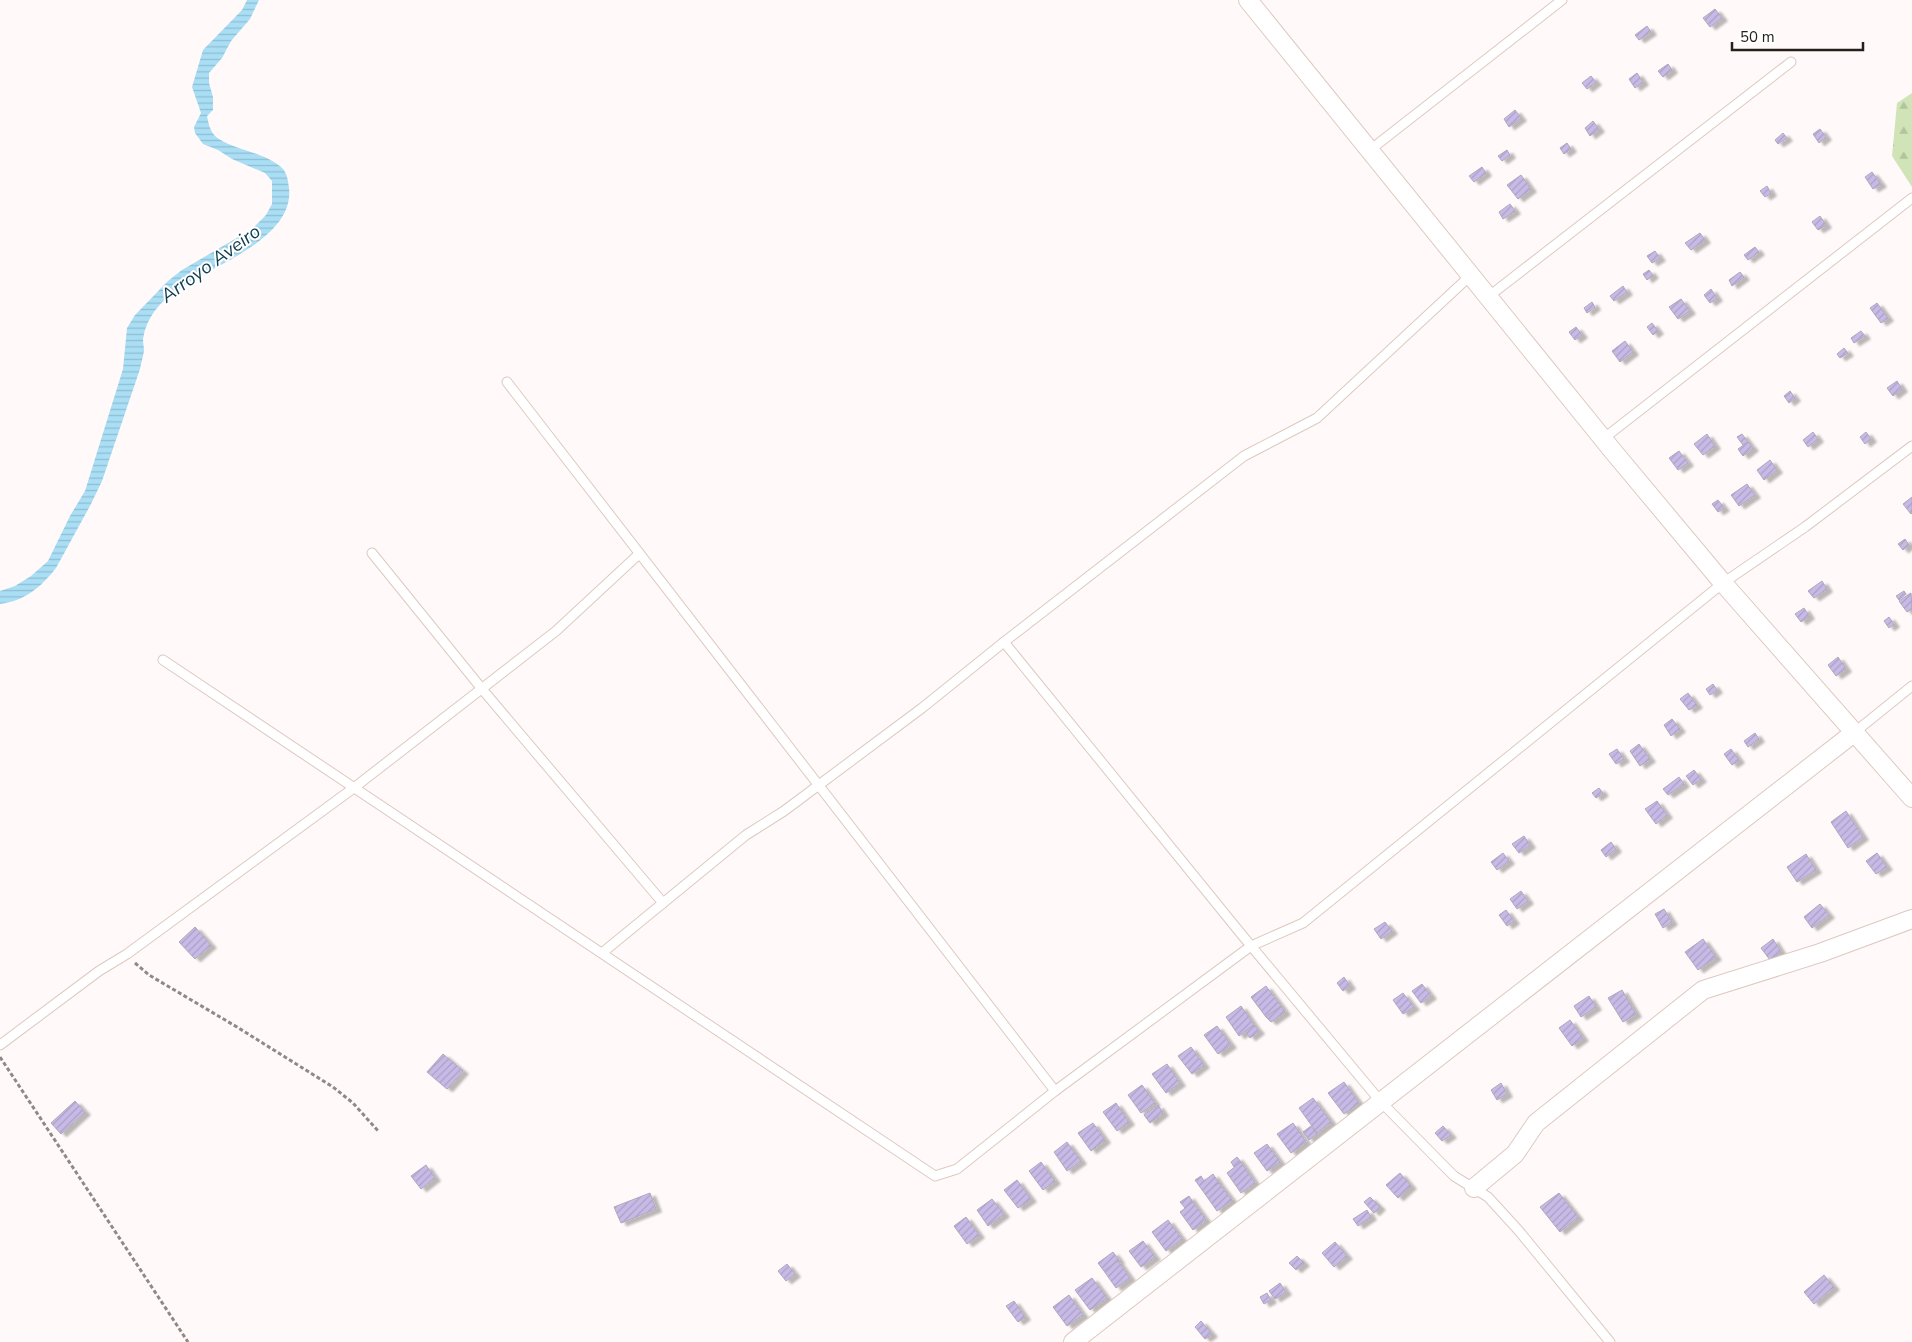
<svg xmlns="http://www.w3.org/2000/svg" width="1912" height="1342" font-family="'Nunito Sans',sans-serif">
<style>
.forest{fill:url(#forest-firs)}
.water{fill:url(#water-rules)}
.building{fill:url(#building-hatch);stroke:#aea8bb;filter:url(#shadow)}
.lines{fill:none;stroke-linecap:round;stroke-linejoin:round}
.service-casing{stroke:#dec9c1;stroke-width:11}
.minor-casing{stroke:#dec9c1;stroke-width:20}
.path{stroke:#908987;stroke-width:3;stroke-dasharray:4 2.5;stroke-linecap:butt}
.service{stroke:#fff;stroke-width:9}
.minor{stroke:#fff;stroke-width:18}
.labels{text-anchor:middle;stroke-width:4;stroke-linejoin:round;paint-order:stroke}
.water-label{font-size:19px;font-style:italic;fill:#0f3d4e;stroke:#fff}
</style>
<defs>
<pattern id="forest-firs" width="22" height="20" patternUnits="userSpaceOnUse" patternTransform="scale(1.25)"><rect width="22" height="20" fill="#d0e4b7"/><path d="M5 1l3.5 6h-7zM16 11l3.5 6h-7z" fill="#b2c39d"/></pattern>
<pattern id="water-rules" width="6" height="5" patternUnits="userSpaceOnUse" patternTransform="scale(1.25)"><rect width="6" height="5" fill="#a9def5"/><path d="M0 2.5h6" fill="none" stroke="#91bed1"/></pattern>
<pattern id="building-hatch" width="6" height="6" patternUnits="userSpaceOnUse" patternTransform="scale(1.25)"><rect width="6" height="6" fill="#c8bae7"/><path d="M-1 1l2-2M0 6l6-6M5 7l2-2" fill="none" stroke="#ac9fc6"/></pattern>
<filter id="shadow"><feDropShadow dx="5.5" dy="3" stdDeviation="1" flood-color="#0004"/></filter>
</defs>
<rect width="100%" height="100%" fill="#fffaf9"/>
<polygon class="forest" points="1912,93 1912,187 1892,156 1897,103"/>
<path class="water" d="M247 0H259L250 19 231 41 222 58 209 73V83L213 97V110L207 116C209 125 210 133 219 139 238 151 263 152 281 167 287 172 288 180 289 188 293 222 256 245 230 260 197 279 150 295 143 339 143 343 144 347 144 351 143 357 141 363 140 369L102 481 91 504 56 568C41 587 25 601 0 604V591L15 586 31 576 48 561 70 516 85 491 123 369 127 328 135 315 168 281 182 270 252 229 266 215 272 204V181L265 173 232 159 218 150 203 144 195 133 194 127 201 113 192 87 203 50 242 10Z"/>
<g class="building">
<polygon points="1715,9 1722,18 1710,27 1703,18"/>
<polygon points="1647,26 1651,32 1639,40 1635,35"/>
<polygon points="1668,64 1672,70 1663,77 1658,71"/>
<polygon points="1637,73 1643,82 1635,88 1629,79"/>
<polygon points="1591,76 1596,82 1587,89 1582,83"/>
<polygon points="1515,110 1521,118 1509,127 1504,119"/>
<polygon points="1593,121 1599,129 1590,136 1585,128"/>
<polygon points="1820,129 1826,137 1819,143 1813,134"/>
<polygon points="1783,133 1787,138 1778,144 1775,140"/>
<polygon points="1567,143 1571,149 1564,154 1560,148"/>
<polygon points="1507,150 1510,155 1502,161 1498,156"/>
<polygon points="1482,167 1486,173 1474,182 1469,176"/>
<polygon points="1872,172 1881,184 1873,189 1865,177"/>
<polygon points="1521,175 1531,189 1518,199 1507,185"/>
<polygon points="1767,186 1771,193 1765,197 1760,191"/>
<polygon points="1510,204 1515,211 1503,219 1499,212"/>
<polygon points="1820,216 1826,225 1818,230 1812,222"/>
<polygon points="1700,233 1705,240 1691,250 1685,243"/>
<polygon points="1755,247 1759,252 1748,260 1744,255"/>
<polygon points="1655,251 1660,258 1652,263 1647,256"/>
<polygon points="1649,270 1653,275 1647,280 1643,274"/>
<polygon points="1740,272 1744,277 1732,286 1729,280"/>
<polygon points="1623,286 1627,292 1614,301 1610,296"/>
<polygon points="1711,289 1717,298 1710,303 1704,295"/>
<polygon points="1681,299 1690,311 1678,319 1669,307"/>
<polygon points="1592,302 1595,307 1587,313 1584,308"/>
<polygon points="1877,303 1888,318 1881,323 1870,308"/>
<polygon points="1652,323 1658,331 1653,335 1647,327"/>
<polygon points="1576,327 1582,335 1575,340 1569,332"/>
<polygon points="1861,331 1865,336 1854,343 1851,338"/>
<polygon points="1625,341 1633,352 1620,362 1612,351"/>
<polygon points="1844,348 1848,353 1840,358 1837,354"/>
<polygon points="1897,381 1902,389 1893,396 1887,388"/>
<polygon points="1790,391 1795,398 1789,403 1784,396"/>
<polygon points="1813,432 1818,439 1808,447 1803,440"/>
<polygon points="1866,432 1871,439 1865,444 1860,437"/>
<polygon points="1707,434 1715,446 1703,455 1694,444"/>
<polygon points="1742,434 1748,442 1743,445 1737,437"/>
<polygon points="1748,442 1753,448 1743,456 1738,449"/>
<polygon points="1679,451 1688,463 1678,470 1669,458"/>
<polygon points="1770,460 1777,470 1764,480 1757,470"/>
<polygon points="1747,484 1755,495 1739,506 1731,495"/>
<polygon points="1912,497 1912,513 1911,514 1903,504"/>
<polygon points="1718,500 1724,508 1718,512 1712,504"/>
<polygon points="1905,539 1909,545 1903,550 1898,544"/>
<polygon points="1822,581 1827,589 1814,598 1808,591"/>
<polygon points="1904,591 1906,594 1899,600 1896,596"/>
<polygon points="1911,593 1912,609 1907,612 1899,601"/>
<polygon points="1804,608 1809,616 1801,622 1795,614"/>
<polygon points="1889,617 1894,624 1889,628 1884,621"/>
<polygon points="1838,657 1846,669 1836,676 1828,665"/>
<polygon points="1713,684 1717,690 1710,695 1706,689"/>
<polygon points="1688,693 1697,705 1689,710 1680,699"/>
<polygon points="1672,719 1680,729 1671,736 1664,725"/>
<polygon points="1755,733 1759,739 1748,747 1744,741"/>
<polygon points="1639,744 1650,759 1640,766 1630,751"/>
<polygon points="1617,749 1624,759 1616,764 1609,754"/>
<polygon points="1731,749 1739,760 1732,765 1724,754"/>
<polygon points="1694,770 1701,779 1693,785 1686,776"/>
<polygon points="1679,777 1684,784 1668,795 1663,789"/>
<polygon points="1599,788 1603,793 1596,798 1592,793"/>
<polygon points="1657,801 1667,815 1656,824 1645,809"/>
<polygon points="1846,811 1863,837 1848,848 1831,822"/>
<polygon points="1524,836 1530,845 1519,853 1512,844"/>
<polygon points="1611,842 1616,849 1606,857 1601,850"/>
<polygon points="1503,853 1509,861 1497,870 1491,862"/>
<polygon points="1877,853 1887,867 1876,874 1866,861"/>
<polygon points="1806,854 1816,870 1797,882 1787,867"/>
<polygon points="1521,891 1528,901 1517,909 1510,899"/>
<polygon points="1820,904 1829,915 1812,928 1804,917"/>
<polygon points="1664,909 1672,922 1663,928 1655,914"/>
<polygon points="1506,910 1514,921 1507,926 1499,915"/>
<polygon points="1385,922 1392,931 1381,939 1374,929"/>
<polygon points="195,927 211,945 195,959 179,942"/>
<polygon points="1703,939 1716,957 1698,970 1685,952"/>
<polygon points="1773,939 1781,952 1770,960 1761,948"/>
<polygon points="1344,977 1350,986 1343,991 1337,983"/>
<polygon points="1422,984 1431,996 1421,1003 1412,991"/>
<polygon points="1266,986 1281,1006 1266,1017 1251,997"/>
<polygon points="1622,990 1636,1014 1623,1022 1608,998"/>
<polygon points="1403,993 1414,1007 1403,1014 1393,1000"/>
<polygon points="1589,996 1596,1007 1581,1017 1574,1006"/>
<polygon points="1241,1006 1254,1025 1239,1036 1226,1017"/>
<polygon points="1281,1006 1285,1012 1271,1022 1266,1017"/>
<polygon points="1570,1020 1583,1038 1572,1046 1559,1028"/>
<polygon points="1254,1025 1259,1031 1250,1038 1245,1031"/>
<polygon points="1217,1026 1231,1045 1218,1054 1204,1035"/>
<polygon points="1191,1047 1204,1065 1192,1074 1178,1056"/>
<polygon points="443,1054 463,1071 447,1089 427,1072"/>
<polygon points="1167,1064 1180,1083 1166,1093 1152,1074"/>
<polygon points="1344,1082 1359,1103 1344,1114 1328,1093"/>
<polygon points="1501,1083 1507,1094 1497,1100 1491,1090"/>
<polygon points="1142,1085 1155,1103 1141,1113 1128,1095"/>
<polygon points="1313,1098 1331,1122 1317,1133 1299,1108"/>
<polygon points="75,1101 85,1112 61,1134 51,1123"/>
<polygon points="1116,1103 1129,1122 1117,1131 1103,1112"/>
<polygon points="1158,1105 1163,1113 1150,1123 1144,1115"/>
<polygon points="1093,1123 1105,1140 1091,1151 1078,1133"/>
<polygon points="1293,1123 1306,1142 1291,1153 1277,1134"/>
<polygon points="1311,1126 1317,1134 1309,1140 1303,1132"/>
<polygon points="1443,1126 1451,1135 1442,1141 1435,1133"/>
<polygon points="1067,1142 1081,1161 1067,1171 1054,1152"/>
<polygon points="1267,1144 1280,1162 1267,1171 1254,1153"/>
<polygon points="1237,1157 1241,1162 1234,1167 1231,1162"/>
<polygon points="1041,1162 1055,1181 1043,1190 1029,1171"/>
<polygon points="1241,1162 1255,1183 1241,1193 1227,1173"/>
<polygon points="426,1165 435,1178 421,1189 411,1176"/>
<polygon points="1400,1173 1411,1186 1398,1198 1386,1185"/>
<polygon points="1213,1174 1219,1183 1205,1194 1195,1180 1201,1176 1204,1181"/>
<polygon points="1017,1180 1031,1199 1018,1208 1004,1190"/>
<polygon points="1219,1183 1232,1200 1217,1211 1205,1194"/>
<polygon points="650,1193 656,1209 621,1223 614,1207"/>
<polygon points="1559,1193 1578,1217 1560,1232 1540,1207"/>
<polygon points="1189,1196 1193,1202 1185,1208 1180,1202"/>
<polygon points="1370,1197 1380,1207 1374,1213 1364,1202"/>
<polygon points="992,1199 1004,1214 988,1226 977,1210"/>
<polygon points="1193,1202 1206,1220 1193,1230 1180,1212"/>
<polygon points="1367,1210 1371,1217 1358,1226 1353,1219"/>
<polygon points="966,1217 979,1235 967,1244 954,1226"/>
<polygon points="1168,1220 1182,1239 1166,1251 1152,1232"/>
<polygon points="1143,1241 1155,1257 1141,1267 1129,1251"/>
<polygon points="1335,1242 1347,1256 1334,1267 1322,1253"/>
<polygon points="1113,1252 1119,1260 1104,1271 1098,1263"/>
<polygon points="1297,1256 1304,1263 1296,1270 1289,1263"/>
<polygon points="1118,1261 1130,1278 1116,1288 1104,1271"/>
<polygon points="787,1264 795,1274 786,1281 778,1271"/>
<polygon points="1824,1275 1834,1287 1814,1304 1804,1292"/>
<polygon points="1092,1278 1107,1298 1090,1310 1075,1290"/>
<polygon points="1280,1283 1286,1292 1275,1299 1269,1291"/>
<polygon points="1267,1293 1271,1300 1264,1304 1260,1297"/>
<polygon points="1069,1295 1083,1315 1067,1326 1053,1307"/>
<polygon points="1014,1301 1025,1317 1018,1322 1006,1306"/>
<polygon points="1201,1321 1212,1334 1205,1339 1195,1327"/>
</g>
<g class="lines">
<defs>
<g id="service">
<polyline points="1370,150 1562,0"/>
<polyline points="1488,297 1791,62"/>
<polyline points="507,382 1055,1091"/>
<polyline points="1603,439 1912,198"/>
<polyline points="372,553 482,689 663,903"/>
<polyline points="1004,642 1242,935 1381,1102 1454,1176 1488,1197 1519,1231 1610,1342"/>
<polyline points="163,660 935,1176 957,1169 1055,1091 1251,946 1303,923 1723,583 1805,527 1912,446"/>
<polyline points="1855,732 1912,686"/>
<polyline points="602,953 746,835 784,811 922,708 1004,642 1244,456 1317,418 1471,275"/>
<polyline points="0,1045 99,971 127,954 355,787 556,631 639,554"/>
</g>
<g id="minor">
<polyline points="1248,0 1612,450 1723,583 1912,798"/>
<polyline points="1474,1188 1515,1154 1536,1123 1703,990 1820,953 1912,919"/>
<polyline points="1073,1342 1855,732"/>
</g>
</defs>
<use href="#service" class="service-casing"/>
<use href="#minor" class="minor-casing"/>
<g class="path">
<polyline points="135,963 149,975 237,1027 333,1087 353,1103 379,1132"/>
<polyline points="0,1057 188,1342"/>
</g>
<use href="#service" class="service"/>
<use href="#minor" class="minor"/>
</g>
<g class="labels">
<g class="water-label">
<text transform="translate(210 263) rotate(-36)" y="7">Arroyo Aveiro</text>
</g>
</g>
<path d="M1732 42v8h131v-8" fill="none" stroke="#261e1b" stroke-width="2.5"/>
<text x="1740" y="42" font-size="15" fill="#261e1b" stroke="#ffffff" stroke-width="4" paint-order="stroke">50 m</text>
</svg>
